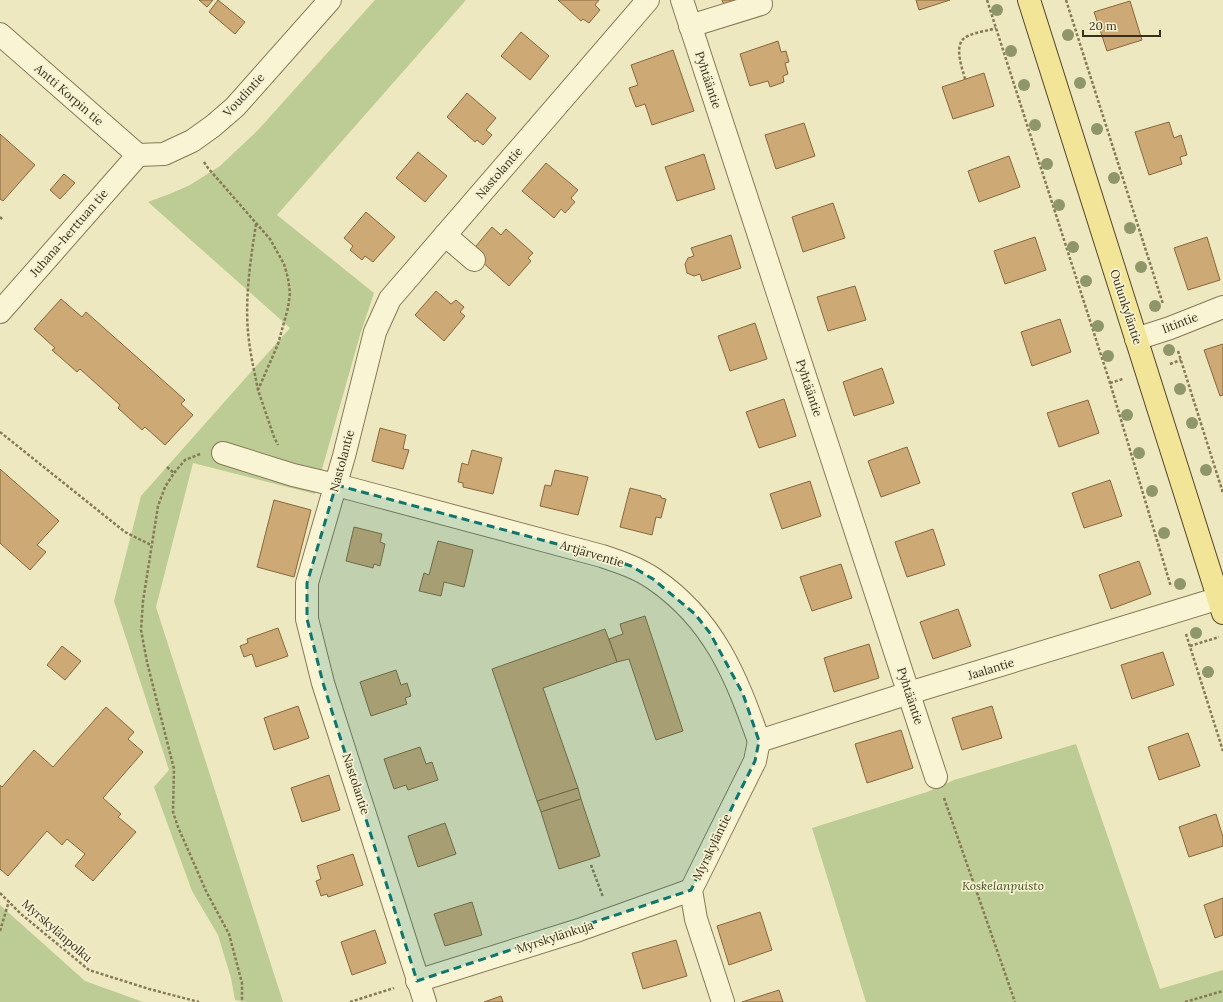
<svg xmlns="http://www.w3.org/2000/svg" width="1223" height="1002" font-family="Lora,serif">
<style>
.green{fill:#bccc94}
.building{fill:#cda975;stroke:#87673d}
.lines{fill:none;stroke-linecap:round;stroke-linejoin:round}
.minor-casing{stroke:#877958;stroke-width:24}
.major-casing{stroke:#55462c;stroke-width:24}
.path{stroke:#877958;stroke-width:2.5;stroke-dasharray:3 2;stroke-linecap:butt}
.minor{stroke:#f9f4d3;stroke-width:22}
.major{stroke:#f2e597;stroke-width:22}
.tree{fill:#8e966a}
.marked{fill:#0f766e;fill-opacity:0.2;stroke:#0f766e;stroke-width:3;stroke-dasharray:8 5;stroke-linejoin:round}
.labels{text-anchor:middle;stroke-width:3.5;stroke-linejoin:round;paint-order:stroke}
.street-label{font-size:12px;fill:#372e1c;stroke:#f6f1d0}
.park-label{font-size:12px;font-style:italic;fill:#3f5323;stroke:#f6f1d0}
</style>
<rect width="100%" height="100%" fill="#eee8c0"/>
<g class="green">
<polygon points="375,0 466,0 277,215 374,293 360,335 315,494 193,463 156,607 283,1002 247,1002 235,1000 231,978 218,935 192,891 154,787 169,770 114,601 141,496 290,328 148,202 172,193 190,185 220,166 258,130"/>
<polygon points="1076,744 1160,989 1223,970 1223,1002 866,1002 812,828 927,792 954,780"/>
<polygon points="0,905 85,981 143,1002 0,1002"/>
</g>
<g class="building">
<polygon points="199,0 213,0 207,7"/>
<polygon points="218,0 245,22 235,34 209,12"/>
<polygon points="558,0 599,0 595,5 600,10 589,23 583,19 581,21"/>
<polygon points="722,0 756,0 724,5"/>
<polygon points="916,0 950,0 919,10"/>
<polygon points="1130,1 1142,40 1107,51 1094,12"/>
<polygon points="521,32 549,56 530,80 501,56"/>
<polygon points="778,41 781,52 786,51 789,62 785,63 788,74 783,76 784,82 770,87 768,81 750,86 740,54"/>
<polygon points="673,50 694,111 652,125 645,104 636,107 634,102 629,88 638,85 631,65"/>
<polygon points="984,73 994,106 953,119 942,87"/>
<polygon points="467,93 496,118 486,130 492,135 483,145 477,140 475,142 447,117"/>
<polygon points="1169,122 1174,138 1181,135 1187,155 1180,157 1182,164 1149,175 1135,132"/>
<polygon points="804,123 815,156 776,169 765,135"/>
<polygon points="0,134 35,165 3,201 0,199"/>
<polygon points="418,152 447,176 425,202 396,178"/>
<polygon points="704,154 715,189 677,201 665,167"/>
<polygon points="1009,156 1020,187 979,202 968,171"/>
<polygon points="546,163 578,190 571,198 575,202 565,213 561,209 554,218 522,191"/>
<polygon points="64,174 75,183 60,199 50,190"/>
<polygon points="833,203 845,238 803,252 792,217"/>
<polygon points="366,212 395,237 373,262 365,256 362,260 350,250 353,246 344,238"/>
<polygon points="492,227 501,235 506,229 533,253 528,258 531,261 509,286 471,252"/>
<polygon points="731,235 741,268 702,281 700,274 694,276 687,273 685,264 688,258 694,256 691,248"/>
<polygon points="1035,237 1046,270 1005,284 994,251"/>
<polygon points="1207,237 1220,280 1188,290 1174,248"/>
<polygon points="855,286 866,320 828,331 817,297"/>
<polygon points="436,291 451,304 456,300 464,307 460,312 465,316 444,341 415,315"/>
<polygon points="61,299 82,317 86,312 185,400 181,404 193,415 165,445 145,427 142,430 131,420 118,408 120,405 80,369 77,372 52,350 55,348 34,329"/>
<polygon points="1060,319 1071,352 1032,366 1021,332"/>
<polygon points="755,323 767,359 730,371 718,336"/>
<polygon points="1223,344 1223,395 1220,396 1204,350"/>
<polygon points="882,368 894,403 854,416 843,382"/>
<polygon points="784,399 796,436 759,448 746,412"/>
<polygon points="1088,400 1099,433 1059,447 1047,413"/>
<polygon points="380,428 406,435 403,449 409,450 403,469 372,461"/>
<polygon points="907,447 920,483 881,497 868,461"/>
<polygon points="472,450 502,458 493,494 463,487 463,483 458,482 462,463 468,465"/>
<polygon points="0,469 59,521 37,545 46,552 30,570 0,543"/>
<polygon points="555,470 588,477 578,515 540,506 545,485 551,486"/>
<polygon points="1110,480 1122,516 1084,528 1072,493"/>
<polygon points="810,481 821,516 782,529 770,494"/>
<polygon points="630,488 661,496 661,498 666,499 661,518 656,517 652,535 620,527"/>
<polygon points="274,500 311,510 294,577 257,567"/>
<polygon points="354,527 382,534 380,542 385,544 380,566 374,564 373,568 346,561"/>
<polygon points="933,529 945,565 907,577 895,542"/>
<polygon points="438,541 473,550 464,587 444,582 441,596 419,591 424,573 429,575"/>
<polygon points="1139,561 1151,594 1111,609 1099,575"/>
<polygon points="841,564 852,598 812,611 800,577"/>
<polygon points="958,609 971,646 933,659 920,622"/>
<polygon points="645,616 683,731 656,740 629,659 617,662 609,639 623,634 620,624"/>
<polygon points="278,628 288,656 256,667 252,654 244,657 240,646 248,643 247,639"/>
<polygon points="605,629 617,662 543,688 578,788 537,801 492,669"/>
<polygon points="869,644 879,678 834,692 824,658"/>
<polygon points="62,646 81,661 65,680 47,665"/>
<polygon points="1163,652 1174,685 1132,699 1121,665"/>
<polygon points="396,670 401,685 407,683 411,696 405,698 407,704 371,716 360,682"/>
<polygon points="298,706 309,738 274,750 264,718"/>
<polygon points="992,706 1002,738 962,750 952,718"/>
<polygon points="106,707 134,732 128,739 143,752 103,798 121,814 118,817 136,832 93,881 75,866 85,854 67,839 62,845 47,831 8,876 0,869 0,785 2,787 34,750 53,767"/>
<polygon points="901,730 913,768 867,783 855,744"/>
<polygon points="1188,733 1200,766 1159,780 1148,747"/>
<polygon points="420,747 426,764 432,762 438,780 408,790 406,785 394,789 384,759"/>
<polygon points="329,775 340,810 302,822 291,788"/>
<polygon points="578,788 581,799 541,812 537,801"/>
<polygon points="581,799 600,856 559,869 541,812"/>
<polygon points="1216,814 1223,837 1223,846 1189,857 1179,827"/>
<polygon points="445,823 456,854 418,867 408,836"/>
<polygon points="353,854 363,885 328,897 327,894 321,896 316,881 321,879 317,866"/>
<polygon points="1223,898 1223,935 1215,938 1204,905"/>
<polygon points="472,902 482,935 445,946 434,914"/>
<polygon points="760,912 772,950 729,965 717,926"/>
<polygon points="375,930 386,963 352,975 341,942"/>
<polygon points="676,940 687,976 643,989 632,953"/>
<polygon points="779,990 783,1002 742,1002"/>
<polygon points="501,996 503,1002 484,1002"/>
</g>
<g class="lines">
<defs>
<g id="minor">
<polyline points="682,0 936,777"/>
<polyline points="690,26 761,4"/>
<polyline points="0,34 138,155"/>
<polyline points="138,155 164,154 192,141 213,126 235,107 330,0"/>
<polyline points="445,235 474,260"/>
<polyline points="0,312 138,155"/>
<polyline points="1136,339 1170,328 1223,307"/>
<path d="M223 453 293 475 348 488 602 556C620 562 638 568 654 579 714 620 736 676 759 741"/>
<polyline points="759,741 909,693 1223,597"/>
<polyline points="417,981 579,930 691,890"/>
<polyline points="425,1002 323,683 307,619 307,583 344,456 375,332 390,299 648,0"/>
<polyline points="723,1002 696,919 691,890 755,761 759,741"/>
</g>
<polyline id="major" points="1029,0 1223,613"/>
</defs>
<use href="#minor" class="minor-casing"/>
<use href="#major" class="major-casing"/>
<g class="path">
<polyline points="987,0 1110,383 1171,587"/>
<polyline points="1066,0 1163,304"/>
<path d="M965 79C962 67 952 42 968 36 976 32 987 31 996 28"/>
<polyline points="204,162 208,168 270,239 284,264 288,278 290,293 288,308 278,344 258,390 274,437 278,445"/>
<polyline points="0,217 3,220"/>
<path d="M256 224C250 263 244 303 249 341 251 358 255 374 258 390"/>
<polyline points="1178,351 1223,493"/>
<polyline points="1170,364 1181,360"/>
<polyline points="1110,383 1123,379"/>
<polyline points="0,432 125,532 151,545"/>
<polyline points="200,454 185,460 174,473 165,487 158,506 143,601 141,630 147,662 174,769 173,812 178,827 206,891 229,934 242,983 242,1002"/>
<polyline points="167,467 174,473"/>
<polyline points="1186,634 1223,751"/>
<polyline points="1190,646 1219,637"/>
<polyline points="944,798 1015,1002"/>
<polyline points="591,865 603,897"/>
<polyline points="0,893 21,914 89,970 149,989 199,1002"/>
<polyline points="0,931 9,901"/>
<polyline points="350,1002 394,988"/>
<polyline points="1185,1002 1223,991"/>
</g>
<use href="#minor" class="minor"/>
<use href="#major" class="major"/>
</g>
<g class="tree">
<circle cx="997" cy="10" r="6"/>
<circle cx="1068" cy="35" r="6"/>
<circle cx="1011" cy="51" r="6"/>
<circle cx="1080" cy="83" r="6"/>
<circle cx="1024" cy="85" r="6"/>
<circle cx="1035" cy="125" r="6"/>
<circle cx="1097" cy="129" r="6"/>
<circle cx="1047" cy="164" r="6"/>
<circle cx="1114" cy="178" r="6"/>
<circle cx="1059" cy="205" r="6"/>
<circle cx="1130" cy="228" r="6"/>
<circle cx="1073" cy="247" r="6"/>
<circle cx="1141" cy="267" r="6"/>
<circle cx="1086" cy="281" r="6"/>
<circle cx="1155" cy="306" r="6"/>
<circle cx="1098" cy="326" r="6"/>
<circle cx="1169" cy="350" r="6"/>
<circle cx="1108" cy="356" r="6"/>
<circle cx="1180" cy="389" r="6"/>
<circle cx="1127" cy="415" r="6"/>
<circle cx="1192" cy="423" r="6"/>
<circle cx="1139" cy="453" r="6"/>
<circle cx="1206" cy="470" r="6"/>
<circle cx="1152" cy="491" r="6"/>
<circle cx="1164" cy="533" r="6"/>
<circle cx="1180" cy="584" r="6"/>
<circle cx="1196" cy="633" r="6"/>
<circle cx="1208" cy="672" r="6"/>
</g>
<path class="marked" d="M336 485 602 556 631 566 653 579 695 614 710 633 743 694 759 741 755 761 691 890 417 981 323 683 307 619V583Z"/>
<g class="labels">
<g class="street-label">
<text transform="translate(708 80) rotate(72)" y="4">Pyhtääntie</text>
<text transform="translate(69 95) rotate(41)" y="4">Antti Korpin tie</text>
<text transform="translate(244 95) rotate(-47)" y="4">Voudintie</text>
<text transform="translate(499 173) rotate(-49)" y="4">Nastolantie</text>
<text transform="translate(69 233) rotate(-49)" y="4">Juhana-herttuan tie</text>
<text transform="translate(1126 307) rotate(72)" y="4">Oulunkyläntie</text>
<text transform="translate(1180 323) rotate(-21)" y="4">Iitintie</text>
<text transform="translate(809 388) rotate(72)" y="4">Pyhtääntie</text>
<text transform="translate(342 461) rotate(-75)" y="4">Nastolantie</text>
<text transform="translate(592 554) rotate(17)" y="4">Artjärventie</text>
<text transform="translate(991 669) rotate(-17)" y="4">Jaalantie</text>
<text transform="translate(910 696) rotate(72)" y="4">Pyhtääntie</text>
<text transform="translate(356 784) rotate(72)" y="4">Nastolantie</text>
<text transform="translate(712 847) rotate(-64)" y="4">Myrskyläntie</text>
<text transform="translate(57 931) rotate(41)" y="4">Myrskylänpolku</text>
<text transform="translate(555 937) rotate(-18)" y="4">Myrskylänkuja</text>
</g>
<g class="park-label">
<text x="1003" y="890">Koskelanpuisto</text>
</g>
</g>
<path d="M1083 30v6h77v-6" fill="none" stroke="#372e1c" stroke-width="2"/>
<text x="1089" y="30" font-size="12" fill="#372e1c" stroke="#f6f1d0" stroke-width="3" paint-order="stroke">20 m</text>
</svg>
